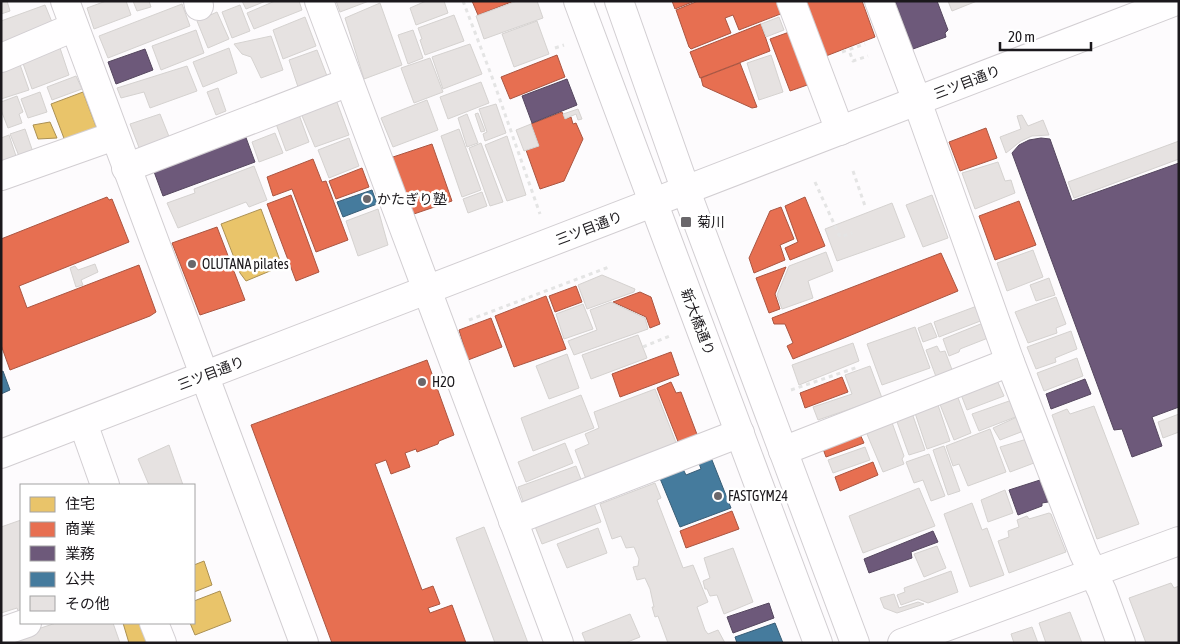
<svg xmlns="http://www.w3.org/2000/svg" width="1180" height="644" font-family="'Asap Condensed','Noto Sans JP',sans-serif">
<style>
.homes{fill:#e9c46a;stroke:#ab9053}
.shops{fill:#e76f51;stroke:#aa5541}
.offices{fill:#6d597a;stroke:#54465e}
.public{fill:#457b9d;stroke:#385d76}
.building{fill:#e6e2e1;stroke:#d5d2d0}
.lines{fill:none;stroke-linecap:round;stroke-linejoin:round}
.minor-casing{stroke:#d2ced2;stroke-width:30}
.major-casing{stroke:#d2ced2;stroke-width:30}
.path{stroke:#e4e4e4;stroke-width:3;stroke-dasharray:4 4;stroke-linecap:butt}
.minor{stroke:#fffeff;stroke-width:28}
.major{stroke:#fffeff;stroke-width:28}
.poi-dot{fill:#6a676b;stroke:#fff;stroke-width:2}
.labels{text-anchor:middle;stroke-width:5;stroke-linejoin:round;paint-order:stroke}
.street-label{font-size:14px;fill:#1b181c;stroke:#fff}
.poi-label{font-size:14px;fill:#1b181c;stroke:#fff;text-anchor:start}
</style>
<rect width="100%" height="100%" fill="#fdfbfd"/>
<g class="homes">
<polygon points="83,92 97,129 65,141 51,104"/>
<polygon points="50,122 57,138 38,139 33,125"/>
<polygon points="261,209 282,266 246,281 240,273 221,224"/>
<polygon points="204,561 212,585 194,592 194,565"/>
<polygon points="220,591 231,621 195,635 190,623 194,623 194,601"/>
<polygon points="123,623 142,623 148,643 129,643"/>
</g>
<g class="shops">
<polygon points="472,1 514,1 478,15"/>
<polygon points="672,1 695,1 675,9"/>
<polygon points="698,1 778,1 783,13 739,30 733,15 725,18 731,33 691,49 689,47 676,10"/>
<polygon points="806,1 862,1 875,37 826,56"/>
<polygon points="761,24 770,51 700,78 690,52"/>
<polygon points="792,31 813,83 790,91 770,39"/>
<polygon points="557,55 565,77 510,99 501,77"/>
<polygon points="740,63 757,107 752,108 703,86 701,78"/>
<polygon points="562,112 565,119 571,117 573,124 576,123 583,139 564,181 540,189 526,150 539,146 531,124"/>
<polygon points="986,128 997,158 960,171 949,142"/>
<polygon points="432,144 452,201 408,216 387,159"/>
<polygon points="313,159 322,182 326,181 348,240 316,252 292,189 273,196 267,177"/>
<polygon points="362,168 369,187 336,199 329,181"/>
<polygon points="291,195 319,272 296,281 267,204"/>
<polygon points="107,197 109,200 112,199 129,242 19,286 27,308 139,265 156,312 150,316 10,370 1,345 1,239"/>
<polygon points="805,197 825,246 790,260 785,248 798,242 785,206"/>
<polygon points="1019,201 1036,245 995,260 979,216"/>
<polygon points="781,207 794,239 780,245 785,260 754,273 749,258 770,211"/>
<polygon points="217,227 245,300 200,315 172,243"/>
<polygon points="941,253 958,291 793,359 787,346 793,343 785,324 774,324 772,318"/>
<polygon points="786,267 775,294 780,309 769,313 756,278"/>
<polygon points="576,286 582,302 555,312 549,296"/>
<polygon points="640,292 651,297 660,324 650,328 646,317 613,302"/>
<polygon points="546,296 566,349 514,367 495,316"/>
<polygon points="491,318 502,347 468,360 459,330"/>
<polygon points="671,352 679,375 620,397 612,374"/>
<polygon points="427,360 454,435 439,441 438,444 417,452 416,449 405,453 410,467 391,474 386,460 375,464 422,590 433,586 440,604 428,608 430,613 452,605 466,643 332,643 251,425"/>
<polygon points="842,377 848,392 805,408 800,393"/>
<polygon points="671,382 676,393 681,392 698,437 679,444 657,388"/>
<polygon points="859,432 864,443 826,457 822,446"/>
<polygon points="873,462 878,475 840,491 835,477"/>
<polygon points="732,511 739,529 686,548 680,531"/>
</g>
<g class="offices">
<polygon points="895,1 937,1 948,30 945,33 946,37 913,49"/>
<polygon points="145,49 153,70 116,84 108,62"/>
<polygon points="567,79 577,105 532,123 522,96"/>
<polygon points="245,135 255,162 163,196 153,169"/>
<polygon points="1041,138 1050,139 1072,201 1179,163 1179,407 1152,417 1162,446 1132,457 1122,429 1114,430 1012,153 1019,145 1029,140"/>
<polygon points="1085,379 1091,394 1051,409 1046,394"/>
<polygon points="1040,480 1048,502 1042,503 1042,506 1018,515 1009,490"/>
<polygon points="933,531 938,542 911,552 912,558 869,573 864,559"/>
<polygon points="769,603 774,618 733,633 727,617"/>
</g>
<g class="public">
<polygon points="372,190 377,204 343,217 337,202"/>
<polygon points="3,371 10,390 1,394 1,372"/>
<polygon points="710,455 731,508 680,527 659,476 682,467 686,475 701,469 698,460"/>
<polygon points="775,623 783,643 737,643 735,637"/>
</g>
<g class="building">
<polygon points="1,1 7,1 10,11 1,14"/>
<polygon points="106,1 126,1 131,15 94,29 87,8"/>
<polygon points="133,1 149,1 151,7 137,11"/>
<polygon points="242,1 266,1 246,9"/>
<polygon points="275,1 299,1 302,10 254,29 247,13"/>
<polygon points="336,1 369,1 340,12"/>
<polygon points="426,1 444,1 448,13 416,25 410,8"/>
<polygon points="517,1 537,1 543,18 484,39 476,16"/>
<polygon points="948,1 977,1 952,11"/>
<polygon points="380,3 402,65 364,79 345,18"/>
<polygon points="182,4 190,26 108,58 99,36"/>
<polygon points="45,5 54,27 1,48 1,21"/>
<polygon points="240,5 250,31 232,38 222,12"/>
<polygon points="217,12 229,39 208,48 197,21"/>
<polygon points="454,15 464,41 425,55 420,40 422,39 418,28"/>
<polygon points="305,17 316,46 283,59 273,30"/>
<polygon points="779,17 784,30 766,37 761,24"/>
<polygon points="537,21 549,54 514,67 502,34"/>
<polygon points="196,30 204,53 161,70 152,46"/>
<polygon points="413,30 423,58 408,64 398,35"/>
<polygon points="271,36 283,70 261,78 251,57 242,54 234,44"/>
<polygon points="58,42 69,75 32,89 20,55"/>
<polygon points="470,44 482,74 443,89 432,57"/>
<polygon points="229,48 237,73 203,87 193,62"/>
<polygon points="317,50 327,76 299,90 289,60"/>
<polygon points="771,55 783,92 759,100 747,63"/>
<polygon points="430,58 443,92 414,103 401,68"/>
<polygon points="18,59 29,90 1,99 1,65"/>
<polygon points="187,66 197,91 150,108 144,92 121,98 117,88"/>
<polygon points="76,76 82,89 52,100 47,87"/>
<polygon points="481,82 489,103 448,119 440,97"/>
<polygon points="218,88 226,111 216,115 207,92"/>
<polygon points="40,92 47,112 28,118 21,99"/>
<polygon points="17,96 23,112 19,114 22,123 8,128 1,110 1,102"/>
<polygon points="335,97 349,135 315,147 300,111"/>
<polygon points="427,100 438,130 393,147 381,118"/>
<polygon points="496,104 506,133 485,141 483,134 487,132 479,109"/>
<polygon points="578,109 582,119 578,120 576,114 565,119 563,114"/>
<polygon points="298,112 309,142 286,151 275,121"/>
<polygon points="478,113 485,131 481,132 475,114"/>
<polygon points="160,114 170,139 140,150 130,124"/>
<polygon points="467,114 478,143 467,147 458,118"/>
<polygon points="1022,115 1028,126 1043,120 1049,135 1032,136 1021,141 1006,153 1000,137 1021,129 1017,116"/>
<polygon points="531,124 539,146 524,151 516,130"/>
<polygon points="25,129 34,155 21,161 10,134"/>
<polygon points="459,129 481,190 462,197 441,136"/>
<polygon points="275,133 283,153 259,162 252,142"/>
<polygon points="9,135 18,162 1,168 1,138"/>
<polygon points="507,136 526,195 507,201 485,145"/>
<polygon points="349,138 359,166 329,178 318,150"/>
<polygon points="1179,141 1179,159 1074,198 1068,182"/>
<polygon points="481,143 503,202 490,206 469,148"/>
<polygon points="998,162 1005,181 1011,180 1015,193 975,209 962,173"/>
<polygon points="254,166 267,200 249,207 246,202 178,228 167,203 195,193 194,189"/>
<polygon points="482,192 487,206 468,213 463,199"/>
<polygon points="932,195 948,238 923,247 906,205"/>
<polygon points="892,203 905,237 837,261 825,229"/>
<polygon points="378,209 388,245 358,256 346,221"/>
<polygon points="1033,250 1043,277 1007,291 997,263"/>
<polygon points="826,252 833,271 808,281 813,298 782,309 777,295 789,266"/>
<polygon points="95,264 98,272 81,280 83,285 76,287 70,268 75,266 78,270"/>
<polygon points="602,275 635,289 634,292 587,309 578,285"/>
<polygon points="1049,278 1055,295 1036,301 1030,285"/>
<polygon points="1056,297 1066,324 1056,328 1057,333 1028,343 1015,312"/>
<polygon points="611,302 645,318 648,329 574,355 568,341 597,330 590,310"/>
<polygon points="583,304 593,329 564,339 556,314"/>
<polygon points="977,306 983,320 939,337 934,322"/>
<polygon points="931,323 937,337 923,342 918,328"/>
<polygon points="983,323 988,338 960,349 959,352 949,356 943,339"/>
<polygon points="915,327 930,368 882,385 867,344"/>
<polygon points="1071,331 1077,349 1055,358 1056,362 1036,369 1027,347"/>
<polygon points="638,335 647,358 591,379 582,355"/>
<polygon points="853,343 859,361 799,385 792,365"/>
<polygon points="937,346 940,352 945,351 954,375 938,382 926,350"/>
<polygon points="567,354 579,388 549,399 536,366"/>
<polygon points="1077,358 1083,376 1044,391 1037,373"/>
<polygon points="870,366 882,398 818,420 813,407 852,394 845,375"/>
<polygon points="996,378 1004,396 967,410 960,392"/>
<polygon points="655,389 677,445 586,479 575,450 589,444 585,434 599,428 594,412"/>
<polygon points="581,395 594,428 533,451 521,418"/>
<polygon points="957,395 971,433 954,440 939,402"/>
<polygon points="1012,400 1018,416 979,431 972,414"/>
<polygon points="938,405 950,441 927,449 915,413"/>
<polygon points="1094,406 1139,524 1097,539 1052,415 1067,409 1070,414"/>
<polygon points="912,413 925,450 909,455 896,419"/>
<polygon points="1179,414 1179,432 1163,438 1158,422"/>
<polygon points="890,417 904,456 902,459 904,464 883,472 864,427"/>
<polygon points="1017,417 1021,432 1000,440 993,428"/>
<polygon points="990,429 1006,472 968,486 959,464 953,466 946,446"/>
<polygon points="1027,439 1034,463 1010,472 1000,447"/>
<polygon points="565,443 573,463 526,482 518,462"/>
<polygon points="169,445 183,485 149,485 138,459"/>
<polygon points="944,446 960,491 948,495 933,450"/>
<polygon points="865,447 870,460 833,473 828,460"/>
<polygon points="929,454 945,496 931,501 923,480 914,483 906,462"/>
<polygon points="576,466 582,482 524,504 518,487"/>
<polygon points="655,483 661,498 657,500 683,568 693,565 708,602 697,607 705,630 708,634 718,630 725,643 668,643 658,616 655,617 652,607 654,607 650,589 645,578 637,580 633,567 638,566 639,559 634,547 626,548 621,536 612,539 600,504"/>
<polygon points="919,488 935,526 863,553 849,516"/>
<polygon points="1005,490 1013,513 988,522 981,500"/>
<polygon points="593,501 601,522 542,544 534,524"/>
<polygon points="972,503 982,530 987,528 1004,575 970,587 944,514"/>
<polygon points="1049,513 1051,514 1066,552 1009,573 998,541 1009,537 1008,531 1019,527 1017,520 1027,516 1029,519"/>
<polygon points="21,520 21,612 19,613 17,608 1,613 1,527"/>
<polygon points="484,527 528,643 495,643 456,538"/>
<polygon points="598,528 607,553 567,568 557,544"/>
<polygon points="937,546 946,568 924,577 914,554"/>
<polygon points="733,548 753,602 724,614 717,595 710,596 707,589 705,589 703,581 710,578 704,558"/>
<polygon points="951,571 958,592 928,603 918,599 901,605 897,595 905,592 904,588"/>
<polygon points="1171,583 1174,588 1179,586 1179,643 1146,643 1129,598"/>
<polygon points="894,594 899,608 918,602 924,604 897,613 884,608 880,598"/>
<polygon points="1070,612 1082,643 1046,643 1039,623"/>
<polygon points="630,614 640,637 625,643 586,643 582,633"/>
<polygon points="56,623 113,623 120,643 1,643 1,641"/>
<polygon points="1032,627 1038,643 1014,643 1011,634"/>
</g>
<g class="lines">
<defs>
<g id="minor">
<polyline points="65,1 304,643"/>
<polyline points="198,1 199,6"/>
<polyline points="319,1 559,643"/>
<polyline points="791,1 840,131"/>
<polyline points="879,1 917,101 1010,362 1084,554 1102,591 1121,643"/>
<polyline points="1,58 74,27"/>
<polyline points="126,168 349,82"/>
<polyline points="1,176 114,136"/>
<polyline points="83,423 105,485"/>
<polyline points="783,451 1010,362"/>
<polyline points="513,521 740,433"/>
<polyline points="154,623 162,643"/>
<polyline points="1,632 27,623"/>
<polyline points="902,643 1179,541"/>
</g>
<g id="major">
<polyline points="578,1 818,643"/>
<polyline points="619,1 686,191 855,643"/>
<polyline points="1,454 1176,1"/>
</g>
</defs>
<use href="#minor" class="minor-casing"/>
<use href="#major" class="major-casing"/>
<g class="path">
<polyline points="463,1 492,77 540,214"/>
<polyline points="555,48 564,45"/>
<polyline points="842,52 865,44"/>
<polyline points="850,53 853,61 868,56"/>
<polyline points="853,171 865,206"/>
<polyline points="815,182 840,237 852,233"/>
<polyline points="469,320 609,267"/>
<polyline points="643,347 672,335"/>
<polyline points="791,390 858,367"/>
</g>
<use href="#minor" class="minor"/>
<use href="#major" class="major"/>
</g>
<g class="poi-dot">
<circle cx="367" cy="199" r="5"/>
<rect x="680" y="216" width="12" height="12" rx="2.5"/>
<circle cx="192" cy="264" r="5"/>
<circle cx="422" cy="382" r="5"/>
<circle cx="718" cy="496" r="5"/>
</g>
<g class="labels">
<g class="street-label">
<text transform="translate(967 82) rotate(-21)" y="5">三ツ目通り</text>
<text transform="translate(589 228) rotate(-21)" y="5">三ツ目通り</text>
<text transform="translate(698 322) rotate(69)" y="5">新大橋通り</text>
<text transform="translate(211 373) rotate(-21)" y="5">三ツ目通り</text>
</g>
<g class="poi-label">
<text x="377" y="204">かたぎり塾</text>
<text x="697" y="227">菊川</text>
<text x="202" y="269">OLUTANA pilates</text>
<text x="432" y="387">H2O</text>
<text x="728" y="501">FASTGYM24</text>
</g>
</g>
<rect width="1180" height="644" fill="none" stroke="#1b181c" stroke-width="5"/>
<rect x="20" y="484" width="175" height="140" fill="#ffffff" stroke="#a4a3a4"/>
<rect x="30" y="497" width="25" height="15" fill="#e9c46a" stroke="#a4a3a4"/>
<text x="65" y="509" font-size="15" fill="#1b181c">住宅</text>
<rect x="30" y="522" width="25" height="15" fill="#e76f51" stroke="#a4a3a4"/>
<text x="65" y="534" font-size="15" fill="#1b181c">商業</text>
<rect x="30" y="546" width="25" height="15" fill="#6d597a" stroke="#a4a3a4"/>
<text x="65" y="559" font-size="15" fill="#1b181c">業務</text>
<rect x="30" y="572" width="25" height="15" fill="#457b9d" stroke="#a4a3a4"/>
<text x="65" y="584" font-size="15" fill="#1b181c">公共</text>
<rect x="30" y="596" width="25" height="15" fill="#e6e2e1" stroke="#a4a3a4"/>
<text x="65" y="609" font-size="15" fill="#1b181c">その他</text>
<path d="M1000 42v8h91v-8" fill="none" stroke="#1b181c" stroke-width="2.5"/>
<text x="1008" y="42" font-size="15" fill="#1b181c" stroke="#ffffff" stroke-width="4" paint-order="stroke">20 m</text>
</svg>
